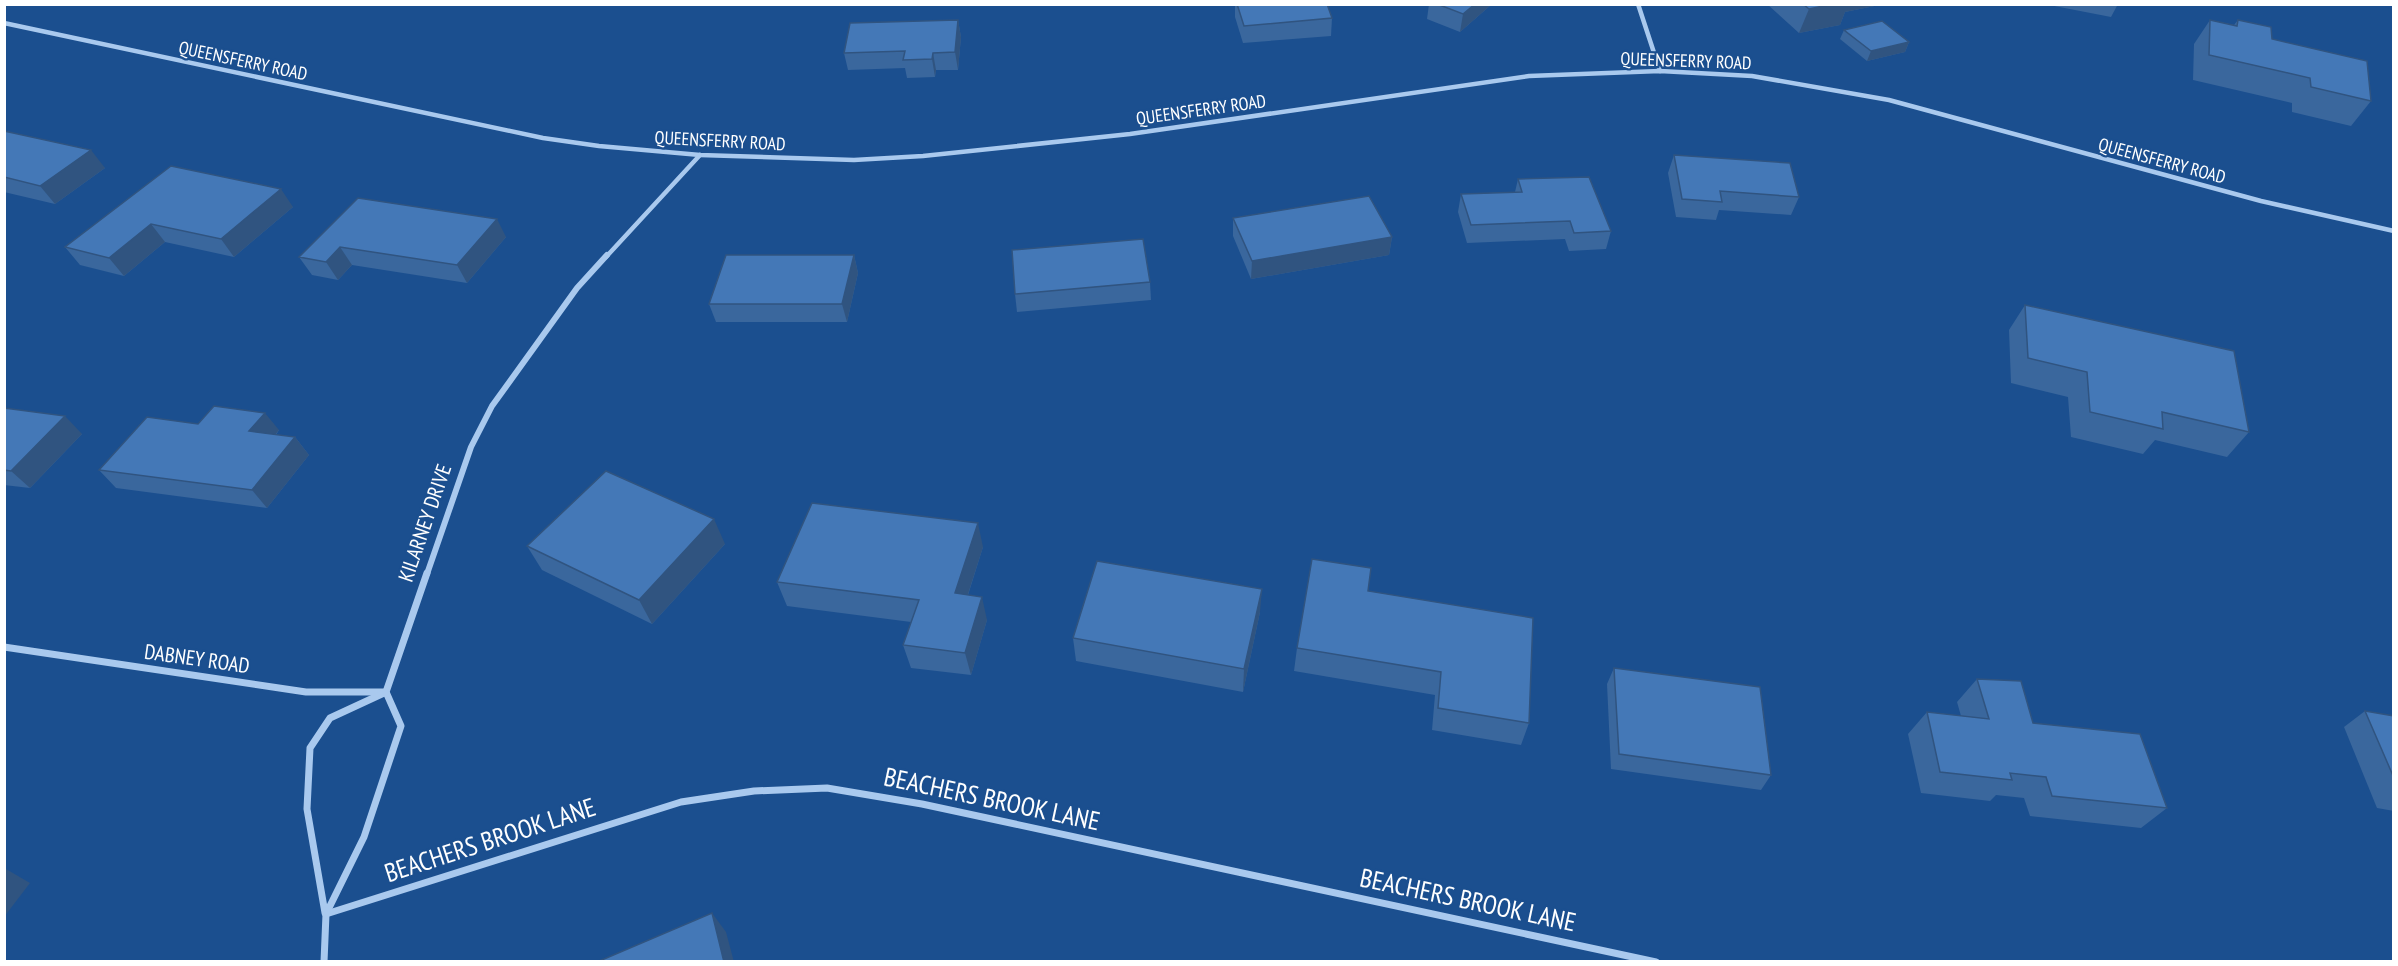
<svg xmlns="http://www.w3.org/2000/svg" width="2398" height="966" font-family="'PT Sans Narrow',sans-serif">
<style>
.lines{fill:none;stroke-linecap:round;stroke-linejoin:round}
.minor-far2{stroke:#a9c9ee;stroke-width:4.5}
.minor-far1{stroke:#a9c9ee;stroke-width:6}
.minor{stroke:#a9c9ee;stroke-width:7}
.wall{fill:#3a679d}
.shaded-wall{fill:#305480}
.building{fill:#4478b7;stroke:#305480;stroke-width:1.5}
.labels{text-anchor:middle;stroke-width:4.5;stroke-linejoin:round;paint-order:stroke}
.far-street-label{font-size:18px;fill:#fff;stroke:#1b4f8f}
.street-label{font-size:21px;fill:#fff;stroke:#1b4f8f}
.near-street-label{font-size:26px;fill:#fff;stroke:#1b4f8f}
</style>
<rect width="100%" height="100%" fill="#1b4f8f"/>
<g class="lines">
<g class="minor-far2">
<polyline points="1638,4 1660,71"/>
<polyline points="4,23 543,138 599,146 700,155 854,160 923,156 1130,134 1529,76 1660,71 1752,76 1889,100 2261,201 2394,231"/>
<polyline points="606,257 700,155"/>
</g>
<polyline class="minor-far1" points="427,574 471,447 492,406 577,288 607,255"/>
<g class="minor">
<polyline points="4,647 306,692 386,692"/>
<polyline points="325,913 307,809 310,748 330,718 384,693"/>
<polyline points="326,914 681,802 754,791 827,788 922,804 1656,962"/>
<polyline points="324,962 326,914 364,837 401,726 386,692 427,573"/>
</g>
</g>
<g class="wall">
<polygon points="1235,4 1327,4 1332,18 1331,36 1243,43 1235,17"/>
<polygon points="1429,4 1492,4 1460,32 1427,19"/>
<polygon points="1767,4 1884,4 1845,12 1840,25 1799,33"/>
<polygon points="2044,4 2118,4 2111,17"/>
<polygon points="958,20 961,37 958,70 936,70 935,77 907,78 905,68 848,70 844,53"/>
<polygon points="2210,20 2234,25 2238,20 2371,101 2351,126 2292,112 2292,103 2193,80 2194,44"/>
<polygon points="1844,30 1909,42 1905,52 1867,61 1840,39"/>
<polygon points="4,131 105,168 55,204 4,192"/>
<polygon points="1674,155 1799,197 1791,215 1719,210 1716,220 1676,217 1668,173"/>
<polygon points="171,166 293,207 234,257 165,242 124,276 80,265 65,247"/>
<polygon points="1518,179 1611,231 1606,249 1569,251 1565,239 1467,243 1458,212 1461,194 1515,192"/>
<polygon points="358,198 506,237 467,283 352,265 338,280 312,275 299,257"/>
<polygon points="1233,218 1392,237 1389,255 1251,279 1233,236"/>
<polygon points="854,255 858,273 847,322 716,322 709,304"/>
<polygon points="1150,282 1151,300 1017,312 1015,294"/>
<polygon points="2025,305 2249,432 2227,457 2155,440 2143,454 2071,437 2068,397 2011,383 2009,330"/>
<polygon points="4,408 82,434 30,488 4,485"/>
<polygon points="198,424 279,430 276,435 295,437 309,455 267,508 116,488 99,470"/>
<polygon points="725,544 652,624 542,570 527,546"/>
<polygon points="983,547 968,595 987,620 971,675 911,668 903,645 911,622 787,606 777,582"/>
<polygon points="1368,591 1529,723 1521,745 1432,730 1435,695 1294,671 1297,648"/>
<polygon points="1260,612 1243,692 1076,661 1073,638"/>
<polygon points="1614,668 1771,775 1761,790 1611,769 1607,684"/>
<polygon points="1977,679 2033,723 2167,808 2141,828 2030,816 2024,798 1996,795 1990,801 1921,793 1908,734 1927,712 1961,716 1957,702"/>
<polygon points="2365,711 2394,716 2394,811 2377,808 2344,727"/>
</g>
<g class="shaded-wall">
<polygon points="1475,4 1492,4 1460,32 1463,14"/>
<polygon points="1832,4 1884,4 1845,12 1840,25 1799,33 1809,9"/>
<polygon points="958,20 961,37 958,70 955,52"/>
<polygon points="1909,42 1905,52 1867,61 1871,51"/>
<polygon points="933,53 936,70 935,77 932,59"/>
<polygon points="91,150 105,168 55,204 40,186"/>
<polygon points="281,189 293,207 234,257 221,239"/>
<polygon points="497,219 506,237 467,283 457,265"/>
<polygon points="151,224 165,242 124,276 109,258"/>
<polygon points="1392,237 1389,255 1251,279 1252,261"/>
<polygon points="340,247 352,265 338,280 326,262"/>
<polygon points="854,255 858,273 847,322 842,304"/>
<polygon points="265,413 279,430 264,449 249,431"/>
<polygon points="65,416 82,434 30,488 11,471"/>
<polygon points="295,437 309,455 267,508 252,490"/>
<polygon points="714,519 725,544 652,624 639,600"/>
<polygon points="978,523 983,547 961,616 955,593"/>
<polygon points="1262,589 1260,612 1243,692 1244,669"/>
<polygon points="982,597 987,620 971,675 965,653"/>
<polygon points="6,869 30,883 4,917 4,871"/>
<polygon points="712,913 726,932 734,962 724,962"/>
</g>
<g class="building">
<polygon points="1237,4 1327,4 1332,18 1244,26"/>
<polygon points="1437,4 1475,4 1463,14"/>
<polygon points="1803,4 1832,4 1809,9"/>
<polygon points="958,20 955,52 933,53 932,59 903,60 905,51 844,53 850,23"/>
<polygon points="2210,20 2237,26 2238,20 2271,27 2272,39 2367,61 2371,101 2311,87 2310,78 2209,55"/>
<polygon points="1882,21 1909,42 1871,51 1844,30"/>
<polygon points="4,131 91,150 40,186 4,177"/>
<polygon points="1674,155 1790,163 1799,197 1720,191 1722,202 1682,199"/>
<polygon points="171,166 281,189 221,239 151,224 109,258 65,247"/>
<polygon points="1589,177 1611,231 1574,233 1570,221 1471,225 1461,194 1522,192 1518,179"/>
<polygon points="1369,196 1392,237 1252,261 1233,218"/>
<polygon points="358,198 497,219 457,265 340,247 326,262 299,257"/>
<polygon points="1143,239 1150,282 1015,294 1012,250"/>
<polygon points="726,255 854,255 842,304 709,304"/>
<polygon points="2025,305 2234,351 2249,432 2162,412 2163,429 2090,412 2087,372 2028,358"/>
<polygon points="214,406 265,413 249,431 295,437 252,490 99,470 147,417 198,424"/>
<polygon points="4,408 65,416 11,471 4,470"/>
<polygon points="606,471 714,519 639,600 527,546"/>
<polygon points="812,503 978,523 955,593 982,597 965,653 903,645 919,600 777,582"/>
<polygon points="1312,559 1371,568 1368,591 1533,618 1529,723 1438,708 1441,672 1297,648"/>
<polygon points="1097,561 1262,589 1244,669 1073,638"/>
<polygon points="1614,668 1760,687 1771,775 1619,754"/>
<polygon points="1977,679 2021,681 2033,723 2140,734 2167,808 2052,796 2046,777 2010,773 2012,780 1940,772 1927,712 1989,719"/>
<polygon points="2365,711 2394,716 2394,778"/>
<polygon points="712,913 724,962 597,962"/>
</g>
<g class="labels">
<g class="far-street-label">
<text transform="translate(243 61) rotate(12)" y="6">QUEENSFERRY ROAD</text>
<text transform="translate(1686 61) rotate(2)" y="6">QUEENSFERRY ROAD</text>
<text transform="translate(1201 110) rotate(-8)" y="6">QUEENSFERRY ROAD</text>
<text transform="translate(720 141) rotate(3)" y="6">QUEENSFERRY ROAD</text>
<text transform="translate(2162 161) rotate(15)" y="6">QUEENSFERRY ROAD</text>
</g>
<g class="street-label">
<text transform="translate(425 523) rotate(-71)" y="7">KILARNEY DRIVE</text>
<text transform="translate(197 659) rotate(8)" y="7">DABNEY ROAD</text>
</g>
<g class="near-street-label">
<text transform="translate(992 799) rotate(12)" y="9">BEACHERS BROOK LANE</text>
<text transform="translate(490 840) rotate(-18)" y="9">BEACHERS BROOK LANE</text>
<text transform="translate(1468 900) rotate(12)" y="9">BEACHERS BROOK LANE</text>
</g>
</g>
<rect width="2398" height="966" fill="none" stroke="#ffffff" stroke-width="12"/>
</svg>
